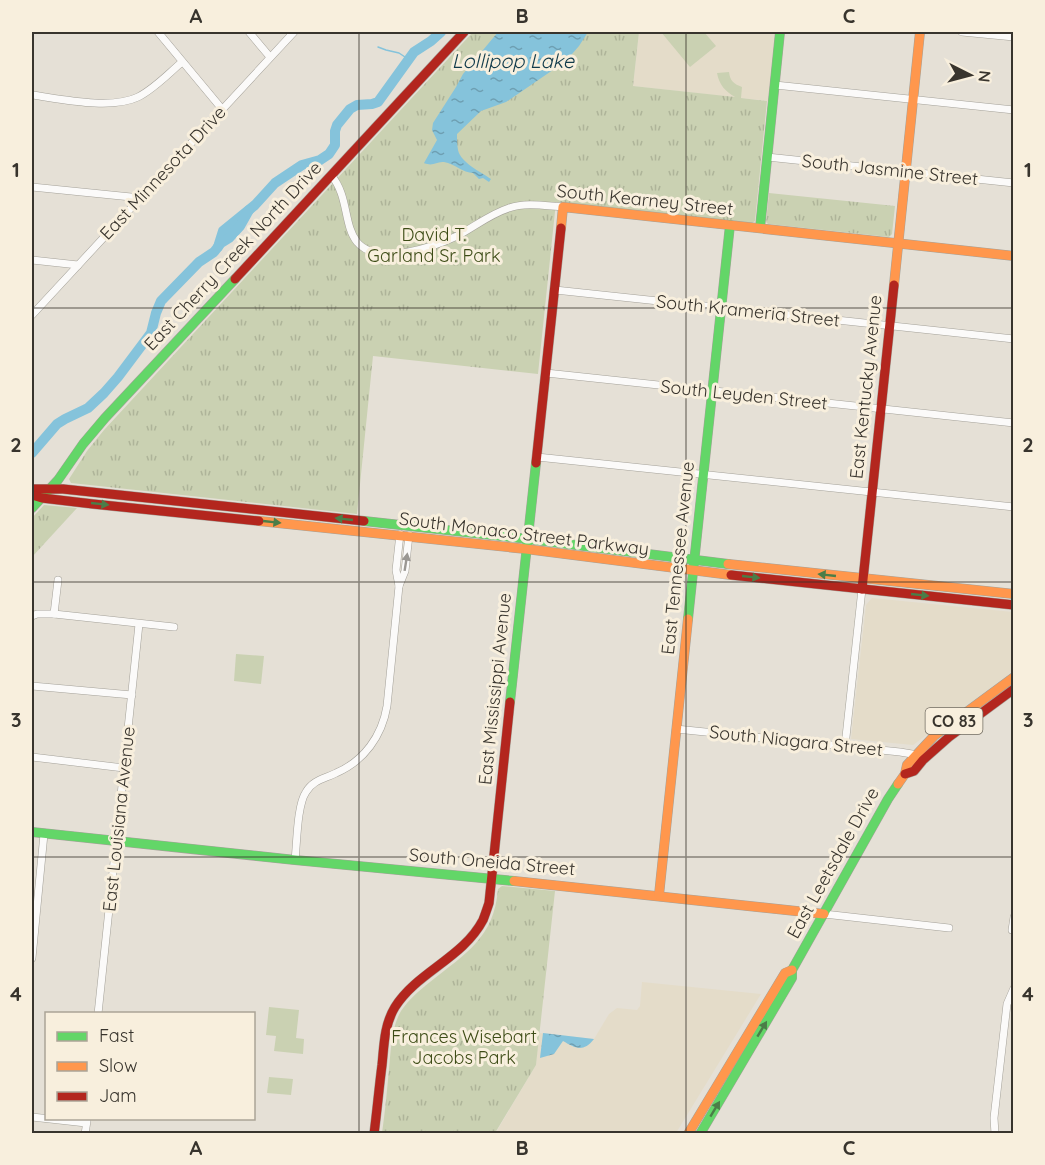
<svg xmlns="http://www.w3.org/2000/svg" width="1045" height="1165" font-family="Quicksand,sans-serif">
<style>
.built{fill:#e4dcc9}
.green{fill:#cad1b2}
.park{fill:url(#park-tufts)}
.water{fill:url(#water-ripples)}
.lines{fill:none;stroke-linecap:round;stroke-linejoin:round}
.stream{stroke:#85c3db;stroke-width:1.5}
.river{stroke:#85c3db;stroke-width:10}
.street-casing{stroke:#a4a199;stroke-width:8}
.fast-casing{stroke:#a4a199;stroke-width:10}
.slow-casing{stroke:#a4a199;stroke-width:10}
.jam-casing{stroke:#a4a199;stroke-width:10}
.street{stroke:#fbfaf9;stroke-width:7}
.fast{stroke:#63d668;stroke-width:9}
.slow{stroke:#ff974d;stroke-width:9}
.jam{stroke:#b3261e;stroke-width:9}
.oneway{fill:#4b7d48}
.oneway2{fill:#9a9793}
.grid{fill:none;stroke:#38342d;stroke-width:1.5;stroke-opacity:0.55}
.labels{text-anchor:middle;stroke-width:6;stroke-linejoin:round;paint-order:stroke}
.shield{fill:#f8efdd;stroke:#726c62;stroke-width:1.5}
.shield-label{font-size:16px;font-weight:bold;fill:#38342d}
.street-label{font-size:18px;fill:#38342d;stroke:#f8efdd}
.park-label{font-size:18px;fill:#3d4c16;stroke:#f8efdd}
.water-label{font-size:20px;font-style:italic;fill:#113b4b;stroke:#f8efdd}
.neatline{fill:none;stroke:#38342d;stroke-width:2}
.grid-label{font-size:20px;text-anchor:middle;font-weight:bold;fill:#38342d}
</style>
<defs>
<pattern id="park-tufts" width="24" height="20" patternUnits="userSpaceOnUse" patternTransform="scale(1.5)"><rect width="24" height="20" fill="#cad1b2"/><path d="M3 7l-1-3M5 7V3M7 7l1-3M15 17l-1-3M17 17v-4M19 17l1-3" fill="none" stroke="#aeb499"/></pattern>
<pattern id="water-ripples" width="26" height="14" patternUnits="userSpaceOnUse" patternTransform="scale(1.5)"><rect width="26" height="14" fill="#85c3db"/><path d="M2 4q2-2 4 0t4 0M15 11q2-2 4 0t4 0" fill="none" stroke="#6e9fb2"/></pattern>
</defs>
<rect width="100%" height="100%" fill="#e5e0d6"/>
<g class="built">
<polygon points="639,32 775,32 768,101 633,86"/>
<polygon points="872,598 1013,612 1013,671 913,745 851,739 866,605"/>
<polygon points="642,982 761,994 676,1133 495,1134 536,1065 539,1033 594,1039 609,1014 617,1008 637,1010 640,1006"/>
</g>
<g class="green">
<polygon points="661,32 704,32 716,46 690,67"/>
<polygon points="236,654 264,656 261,684 234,681"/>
<polygon points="269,1007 299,1010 296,1038 304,1039 303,1054 274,1051 276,1036 266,1035"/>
<polygon points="269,1077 293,1079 291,1095 267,1093"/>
</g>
<g class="park">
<path d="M473 32H639L633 86 735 97C726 92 719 85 717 73L729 72C730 81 734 84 742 87L741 98 767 101 755 221 752 223 556 202 538 374 373 356 357 514 71 483 69 479 87 451 104 430Z"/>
<polygon points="769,193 895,206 892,234 889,237 768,224 766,222"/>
<polygon points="44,505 77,508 32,557 32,518"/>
<path d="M502 886 555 891 536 1065 495 1133H382C385 1112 387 1091 389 1069 391 1050 391 1028 401 1011 409 999 420 990 430 982 466 953 494 938 498 889Z"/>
</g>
<g class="water">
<path d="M498 32H588L579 46 566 61 506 102 481 111 457 134C457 139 457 145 458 150 461 163 481 172 491 179L489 182 483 178 479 179 473 173C463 173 455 164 444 162 436 161 434 167 424 163L437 140 432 130 433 123 456 87 463 74Z"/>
<path d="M543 1033 594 1039C583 1053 575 1048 563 1041L554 1054 540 1058Z"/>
</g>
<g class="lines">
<polyline class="stream" points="378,47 386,50 399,53 408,59"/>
<g class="river">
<polyline points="218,247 223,231 255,205 275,183 302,165 320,160 329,154 335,145 335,131 337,125 350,109 357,105 372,104 378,102 414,52 431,41 441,32"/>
<polyline points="32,453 57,424 65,419 88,408 104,393 118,377 151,333 156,313 161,301 199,262 214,252 221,243 229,238 240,226 249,210"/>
</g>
<defs>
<g id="street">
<polyline points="158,32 222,109"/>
<polyline points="249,32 270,57"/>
<polyline points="962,32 1014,37"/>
<polyline points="775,85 1014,110"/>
<path d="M32 95C61 99 111 110 138 97 154 89 168 74 182 62"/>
<polyline points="767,157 1014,183"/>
<path d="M331 175C349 196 343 224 357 242 378 267 433 247 457 236 474 227 490 214 509 208 526 202 546 206 563 207"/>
<polyline points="32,187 141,198"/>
<polyline points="32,260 78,265"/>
<polyline points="555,290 1014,339"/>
<polyline points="32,315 294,32"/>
<polyline points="546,373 1014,423"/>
<polyline points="537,457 1014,507"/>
<polyline points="399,586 396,570 400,534"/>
<polyline points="54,614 58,580"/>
<polyline points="32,616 37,614 54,614 174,627"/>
<polyline points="32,686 132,695"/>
<polyline points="676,729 900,752 912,754 914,756"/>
<polyline points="845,746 862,589"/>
<polyline points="32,757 124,768"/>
<path d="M295 860C297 843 297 805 306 792 313 780 324 779 336 773 364 761 382 736 387 706L399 586 405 571 409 535"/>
<polyline points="824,914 949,928"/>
<polyline points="1014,917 1012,930 1014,930"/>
<polyline points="32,958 44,834"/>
<polyline points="98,1014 139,624"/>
<polyline points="32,1117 86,1123"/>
<polyline points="85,1134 87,1121"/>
<polyline points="995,1134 994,1118 1007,1004 1014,988"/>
</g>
<g id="fast">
<polyline points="760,228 780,32"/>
<polyline points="32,508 58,480 83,444 105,418 235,279"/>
<polyline points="364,521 528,539 728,564"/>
<polyline points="688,619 730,225"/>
<polyline points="510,702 536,463"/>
<polyline points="32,832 295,860 514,881"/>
<polyline points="700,1134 792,978 792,970 888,799 898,784"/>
</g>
<g id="slow">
<polyline points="561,228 563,207 1014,256"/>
<polyline points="894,285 920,32"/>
<polyline points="259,521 526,549 731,575"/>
<polyline points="728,564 1014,594"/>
<polyline points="898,784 905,774 907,765 934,736 1014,677"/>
<polyline points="514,881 824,914"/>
<polyline points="659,895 688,619"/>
<polyline points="688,1134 785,973 792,970"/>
</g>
<g id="jam">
<polyline points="235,279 464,32"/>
<polyline points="536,463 561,228"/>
<polyline points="32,489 63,489 364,521"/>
<polyline points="32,495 42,498 93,504 259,521"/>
<polyline points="731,575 1014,605"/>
<polyline points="862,589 894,285"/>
<polyline points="905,774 914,771 923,760 949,737 1014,689"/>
<path d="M374 1134C377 1111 379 1088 382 1065 384 1046 384 1025 395 1007 417 972 463 958 483 920 485 915 487 909 489 903L510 702"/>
</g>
</defs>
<use href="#street" class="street-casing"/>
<use href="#fast" class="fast-casing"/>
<use href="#slow" class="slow-casing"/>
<use href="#jam" class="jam-casing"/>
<use href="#street" class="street"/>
<use href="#fast" class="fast"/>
<use href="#slow" class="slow"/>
<use href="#jam" class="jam"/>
</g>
<defs><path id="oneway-solid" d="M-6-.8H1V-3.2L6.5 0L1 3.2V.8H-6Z" transform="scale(1.5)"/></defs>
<g class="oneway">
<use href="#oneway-solid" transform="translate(100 504) rotate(6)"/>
<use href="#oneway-solid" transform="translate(344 519) rotate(-174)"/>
<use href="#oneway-solid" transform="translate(272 522) rotate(6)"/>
<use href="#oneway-solid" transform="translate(827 575) rotate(-174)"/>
<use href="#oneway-solid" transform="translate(751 577) rotate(6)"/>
<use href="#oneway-solid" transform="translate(920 595) rotate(6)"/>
<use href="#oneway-solid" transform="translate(762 1029) rotate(-59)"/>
<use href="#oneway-solid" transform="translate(715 1109) rotate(-59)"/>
</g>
<use class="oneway2" href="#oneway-solid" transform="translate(406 562) rotate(-81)"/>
<path class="grid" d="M359 32V1134M686 32V1134M32 308H1014M32 582H1014M32 857H1014"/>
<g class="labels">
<rect class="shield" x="925.5" y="708" width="57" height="26" rx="4.5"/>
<g class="shield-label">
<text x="954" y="727">CO 83</text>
</g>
<g class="street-label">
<text transform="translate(890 170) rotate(6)" y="6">South Jasmine Street</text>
<text transform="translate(163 173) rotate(-47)" y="6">East Minnesota Drive</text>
<text transform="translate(645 200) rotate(6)" y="6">South Kearney Street</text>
<text transform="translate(233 256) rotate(-47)" y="6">East Cherry Creek North Drive</text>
<text transform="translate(748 311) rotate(6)" y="6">South Krameria Street</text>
<text transform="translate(866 387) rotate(-84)" y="6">East Kentucky Avenue</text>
<text transform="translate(744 395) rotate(6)" y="6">South Leyden Street</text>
<text transform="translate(524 534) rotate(7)" y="6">South Monaco Street Parkway</text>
<text transform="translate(678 558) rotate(-84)" y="6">East Tennessee Avenue</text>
<text transform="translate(495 689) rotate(-84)" y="6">East Mississippi Avenue</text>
<text transform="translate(796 741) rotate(6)" y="6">South Niagara Street</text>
<text transform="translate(119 819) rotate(-84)" y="6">East Louisiana Avenue</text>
<text transform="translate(492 862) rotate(5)" y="6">South Oneida Street</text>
<text transform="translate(833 863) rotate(-61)" y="6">East Leetsdale Drive</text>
</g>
<g class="park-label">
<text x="434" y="241">David T.<tspan x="434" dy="21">Garland Sr. Park</tspan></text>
<text x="464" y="1043">Frances Wisebart<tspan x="464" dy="21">Jacobs Park</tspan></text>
</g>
<g class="water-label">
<text x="513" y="68">Lollipop Lake</text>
</g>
</g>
<rect width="1045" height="1165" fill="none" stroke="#f8efdd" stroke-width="66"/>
<rect x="45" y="1012" width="210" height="108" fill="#f8efdd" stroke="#aba497" stroke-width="1.5"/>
<rect x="57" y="1032" width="30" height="9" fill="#63d668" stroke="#aba497" stroke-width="1.5"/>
<text x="99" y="1042" font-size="18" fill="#38342d">Fast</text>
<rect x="57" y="1062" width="30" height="9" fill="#ff974d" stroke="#aba497" stroke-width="1.5"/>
<text x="99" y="1072" font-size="18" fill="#38342d">Slow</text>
<rect x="57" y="1092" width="30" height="9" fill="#b3261e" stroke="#aba497" stroke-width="1.5"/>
<text x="99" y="1102" font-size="18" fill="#38342d">Jam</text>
<g transform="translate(970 75) rotate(96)" stroke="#f8efdd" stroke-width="4.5" paint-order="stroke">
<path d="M0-4.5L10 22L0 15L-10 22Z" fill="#38342d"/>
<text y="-9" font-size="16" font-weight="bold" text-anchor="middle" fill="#38342d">N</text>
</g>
<rect x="33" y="33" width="979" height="1099" class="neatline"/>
<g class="grid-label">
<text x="196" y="23">A</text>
<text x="522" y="23">B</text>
<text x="849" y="23">C</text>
<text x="16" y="177">1</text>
<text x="1028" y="177">1</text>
<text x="16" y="452">2</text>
<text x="1028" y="452">2</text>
<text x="16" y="727">3</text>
<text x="1028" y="727">3</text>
<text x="16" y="1001">4</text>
<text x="1028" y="1001">4</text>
<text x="196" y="1155">A</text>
<text x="522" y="1155">B</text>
<text x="849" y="1155">C</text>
</g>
</svg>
